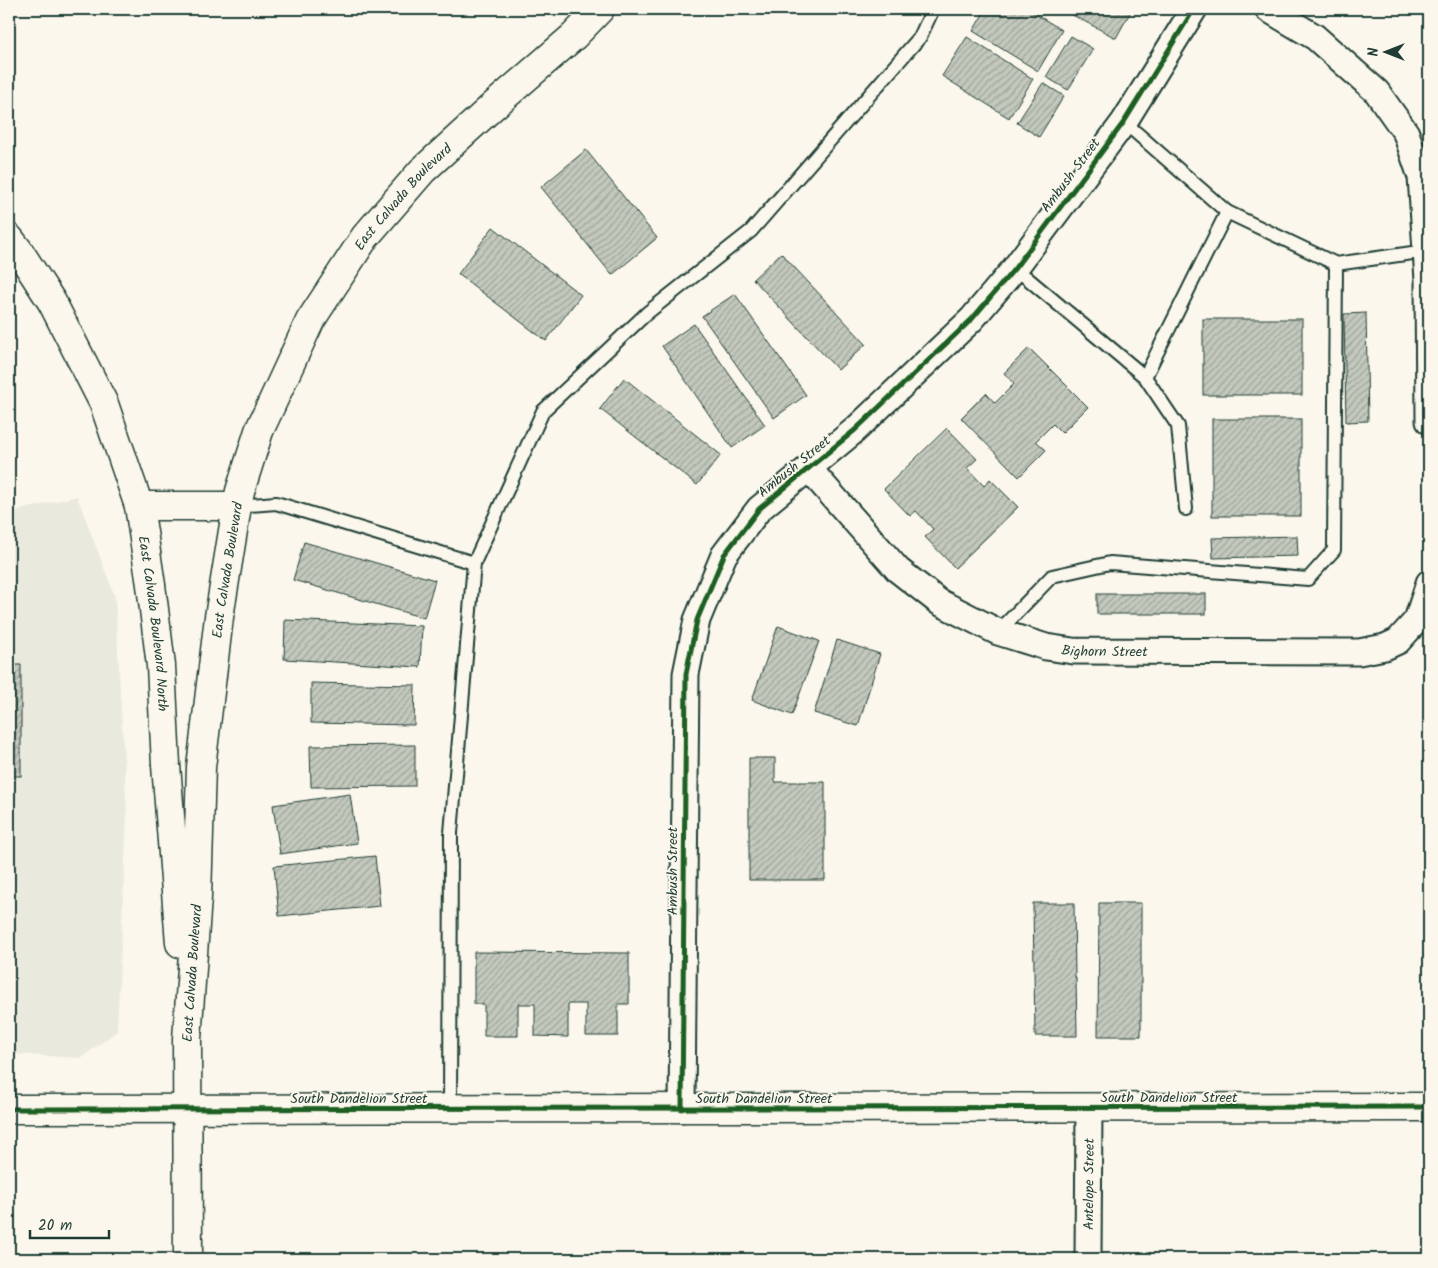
<svg xmlns="http://www.w3.org/2000/svg" width="1438" height="1268" font-family="Kalam,sans-serif">
<style>
.built{fill:#eae9de}
.building{fill:url(#building-hatch);stroke:#1f3d34}
.lines{fill:none;stroke-linecap:round;stroke-linejoin:round}
.lane-casing{stroke:#1f3d34;stroke-width:16}
.street-casing{stroke:#1f3d34;stroke-width:29}
.secondary-casing{stroke:#1f3d34;stroke-width:31}
.lane{stroke:#fbf7ec;stroke-width:12}
.street{stroke:#fbf7ec;stroke-width:25}
.secondary{stroke:#fbf7ec;stroke-width:28}
.cycleway-casing{stroke:#fbf7ec;stroke-width:8}
.cycleway{stroke:#1b5e20;stroke-width:5}
.labels{text-anchor:middle;stroke-width:4;stroke-linejoin:round;paint-order:stroke}
.street-label{font-size:14px;fill:#1f3d34;stroke:#fbf7ec}
</style>
<defs>
<pattern id="building-hatch" width="6" height="6" patternUnits="userSpaceOnUse" patternTransform="scale(1.25)"><rect width="6" height="6" fill="#c4c9be"/><path d="M-1 1l2-2M0 6l6-6M5 7l2-2" fill="none" stroke="#9fa49b"/></pattern>
</defs>
<rect width="100%" height="100%" fill="#fbf7ec"/>
<filter id="ink" filterUnits="userSpaceOnUse"><feTurbulence type="fractalNoise" baseFrequency=".02" numOctaves="2"/><feDisplacementMap in="SourceGraphic" scale="10" xChannelSelector="R" yChannelSelector="G"/><feConvolveMatrix kernelMatrix="1 2 1 2 8 2 1 2 1" color-interpolation-filters="sRGB"/></filter>
<g filter="url(#ink)">
<polygon class="built" points="77,496 115,597 127,815 117,1031 81,1058 9,1054 9,513"/>
<g class="building">
<polygon points="986,9 1027,9 1062,30 1038,71 973,31"/>
<polygon points="1061,9 1132,9 1116,38"/>
<polygon points="1071,36 1093,49 1068,90 1046,77"/>
<polygon points="967,37 1033,79 1009,118 942,76"/>
<polygon points="1043,83 1064,96 1039,137 1017,123"/>
<polygon points="586,150 657,238 612,275 541,187"/>
<polygon points="493,227 581,295 546,341 458,274"/>
<polygon points="781,253 866,344 838,370 753,279"/>
<polygon points="735,294 806,395 774,418 702,316"/>
<polygon points="1366,313 1368,421 1346,422 1344,314"/>
<rect x="1203" y="319" width="99" height="76"/>
<polygon points="694,324 765,425 732,448 662,346"/>
<polygon points="1029,348 1088,407 1062,433 1053,424 1036,441 1046,450 1019,477 961,418 986,393 995,403 1014,384 1004,373"/>
<polygon points="624,378 721,455 697,485 600,409"/>
<rect x="1212" y="419" width="89" height="97"/>
<polygon points="947,428 977,459 967,468 984,486 990,479 1018,507 955,568 925,537 933,529 916,511 910,516 884,489"/>
<polygon points="1297,536 1298,556 1213,558 1212,538"/>
<polygon points="304,542 435,580 424,618 293,580"/>
<rect x="1097" y="594" width="109" height="20"/>
<polygon points="285,620 422,626 420,667 284,659"/>
<polygon points="778,626 819,641 792,715 752,700"/>
<polygon points="837,640 880,654 858,726 814,713"/>
<rect x="9" y="665" width="12" height="111"/>
<polygon points="311,683 415,685 414,725 311,723"/>
<polygon points="415,745 415,786 311,787 310,746"/>
<polygon points="749,758 775,758 775,782 825,782 825,880 749,880"/>
<polygon points="350,794 357,843 280,854 273,805"/>
<polygon points="375,856 380,906 279,916 274,866"/>
<polygon points="1033,903 1074,903 1075,978 1076,978 1077,1036 1035,1036"/>
<polygon points="1099,903 1141,903 1141,1036 1098,1036"/>
<polygon points="474,952 629,953 629,1004 618,1004 618,1036 586,1036 586,1004 568,1004 568,1037 535,1036 535,1004 518,1004 518,1036 484,1036 484,1004 474,1004"/>
</g>
<g class="lines">
<defs>
<g id="lane">
<polyline points="1124,122 1227,212 1145,377"/>
<polyline points="1227,212 1336,264"/>
<polyline points="1015,268 1145,377 1178,426 1186,509"/>
<polyline points="237,506 276,503 474,563"/>
<polyline points="998,632 1052,576 1110,563 1308,579 1334,550 1336,264 1426,251"/>
<polyline points="450,1109 451,833 474,563 543,411 647,313 751,231 920,37 933,9"/>
</g>
<g id="street">
<polyline points="1268,9 1315,37 1377,92 1406,133 1421,177 1428,280 1429,421"/>
<path id="s1" d="M809 469 898 570 939 602 998 632 1046 647 1073 651 1359 652 1385 647 1398 641 1417 620 1429 583"/>
<polyline points="682,1109 686,674 697,620 724,555 759,509 855,430 972,319 1015,268 1124,122 1194,9"/>
<path id="s2" d="M1088 1259 1089 1108"/>
</g>
<g id="secondary">
<path id="s3" d="M9 238 19 251 52 302 104 404 139 506 151 585 161 666 166 765 180 943"/>
<polyline points="139,506 237,506"/>
<polyline points="9,1109 1429,1107"/>
<path id="s4" d="M188 1259 187 1039 197 897 201 767 219 617 237 506 240 491 259 431 310 321 365 237 422 171 491 108 574 36 600 9"/>
</g>
</defs>
<use href="#lane" class="lane-casing"/>
<use href="#street" class="street-casing"/>
<use href="#secondary" class="secondary-casing"/>
<use href="#lane" class="lane"/>
<use href="#street" class="street"/>
<use href="#secondary" class="secondary"/>
<defs>
<g id="cycleway">
<polyline points="9,1109 1429,1107"/>
<polyline points="682,1109 686,674 697,620 724,555 759,509 855,430 972,319 1015,268 1124,122 1194,9"/>
</g>
</defs>
<use href="#cycleway" class="cycleway-casing"/>
<use href="#cycleway" class="cycleway"/>
</g>
</g>
<g class="labels">
<g class="street-label">
<text transform="translate(1070 175) rotate(-53)" y="5">Ambush Street</text>
<text dy="5" stroke="none"><textPath href="#s4" startOffset="1111">East Calvada Boulevard</textPath></text>
<text transform="translate(794 466) rotate(-39)" y="5">Ambush Street</text>
<text dy="5" stroke="none"><textPath href="#s4" startOffset="691">East Calvada Boulevard</textPath></text>
<text dy="5" stroke="none"><textPath href="#s3" startOffset="418">East Calvada Boulevard North</textPath></text>
<text dy="5" stroke="none"><textPath href="#s1" startOffset="362">Bighorn Street</textPath></text>
<text transform="translate(672 871) rotate(-90)" y="5">Ambush Street</text>
<text dy="5" stroke="none"><textPath href="#s4" startOffset="286">East Calvada Boulevard</textPath></text>
<text x="1169" y="1102">South Dandelion Street</text>
<text x="359" y="1103">South Dandelion Street</text>
<text x="764" y="1103">South Dandelion Street</text>
<text dy="5" stroke="none"><textPath href="#s2" startOffset="75">Antelope Street</textPath></text>
</g>
</g>
<rect width="1438" height="1268" fill="none" stroke="#fbf7ec" stroke-width="30"/>
<rect x="15" y="15" width="1408" height="1238" fill="none" stroke="#1f3d34" stroke-width="2" filter="url(#ink)"/>
<g transform="translate(1386 52) rotate(270)" stroke="#fbf7ec" stroke-width="4" paint-order="stroke">
<path d="M0-4L9 19L0 12L-9 19Z" fill="#1f3d34"/>
<text y="-8" font-size="14" font-weight="bold" text-anchor="middle" fill="#1f3d34">N</text>
</g>
<path d="M30 1230v8h79v-8" fill="none" stroke="#1f3d34" stroke-width="2.5"/>
<text x="38" y="1230" font-size="15" fill="#1f3d34" stroke="#fbf7ec" stroke-width="4" paint-order="stroke">20 m</text>
</svg>
